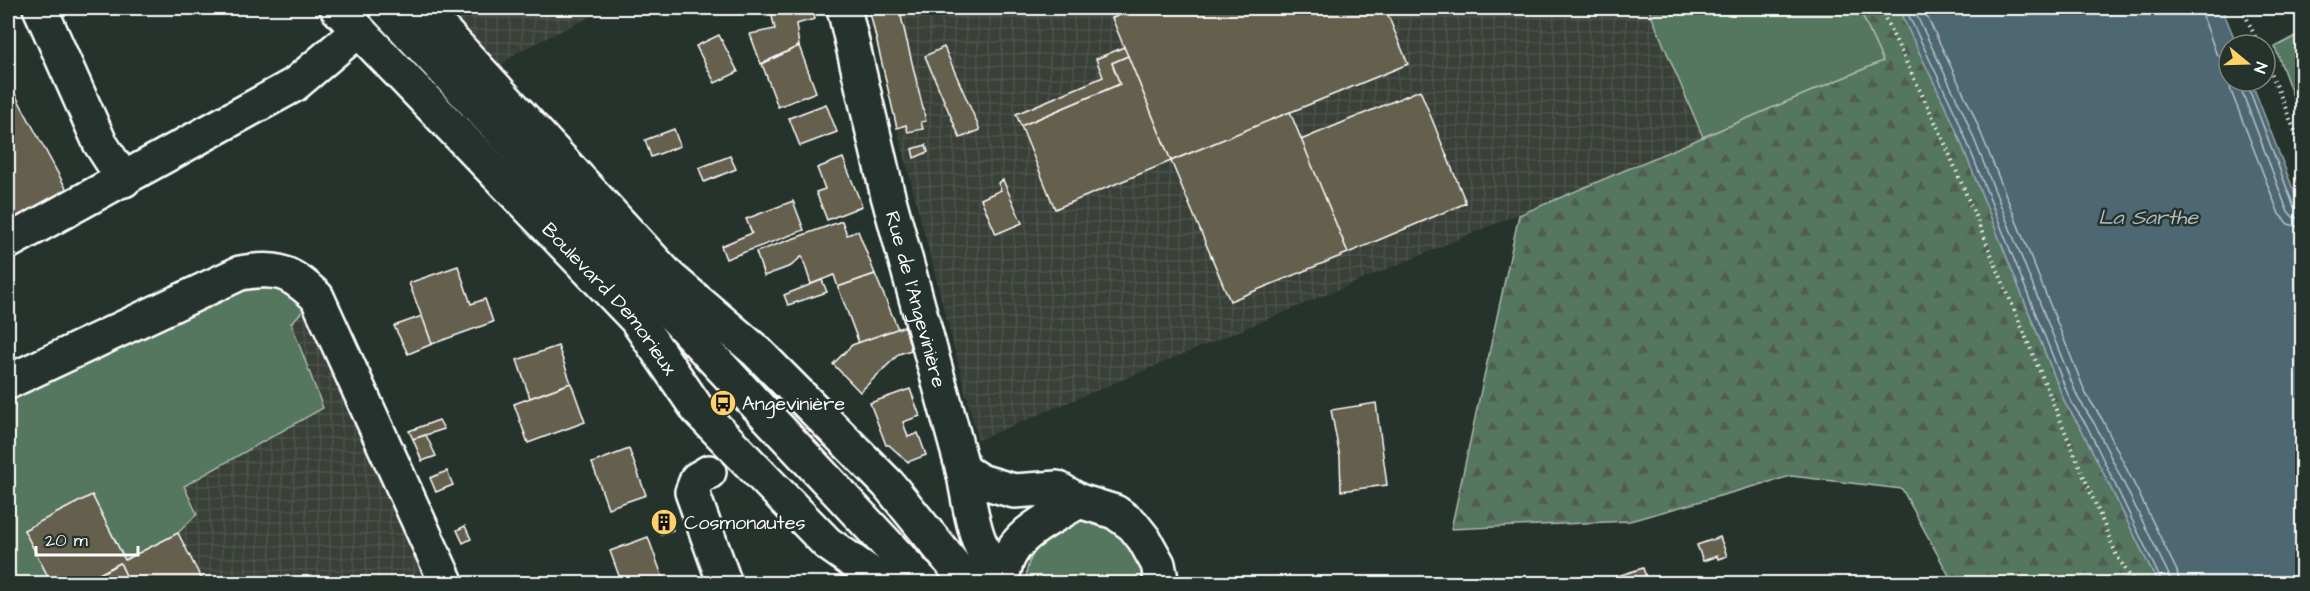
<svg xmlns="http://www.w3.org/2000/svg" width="2310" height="591" font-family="'Architects Daughter',sans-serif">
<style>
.industrial{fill:url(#industrial-grid)}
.green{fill:#55765f;stroke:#aabaaf;stroke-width:1.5}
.forest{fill:url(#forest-firs);stroke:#aabaaf;stroke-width:1.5}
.water{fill:#4e6772;stroke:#95a4aa;stroke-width:1.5}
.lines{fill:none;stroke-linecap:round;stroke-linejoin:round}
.shore{stroke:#b8c2c7;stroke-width:1.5}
.building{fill:#655f4e;stroke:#fff;stroke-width:1.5}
.minor-casing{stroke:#fff;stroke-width:38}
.major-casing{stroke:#fff;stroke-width:38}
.path{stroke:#fff;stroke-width:4;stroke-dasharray:1.5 4.5;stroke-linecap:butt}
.minor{stroke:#26332d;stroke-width:33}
.major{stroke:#26332d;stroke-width:33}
.labels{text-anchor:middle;stroke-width:5;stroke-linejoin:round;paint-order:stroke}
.street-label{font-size:20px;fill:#fff;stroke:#26332d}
.poi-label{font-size:20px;fill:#fff;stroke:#26332d;text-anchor:start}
.water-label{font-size:21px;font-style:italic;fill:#afbbc0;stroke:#26332d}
</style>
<defs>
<pattern id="industrial-grid" width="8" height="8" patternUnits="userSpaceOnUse" patternTransform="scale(1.5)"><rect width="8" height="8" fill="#394037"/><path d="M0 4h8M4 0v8" fill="none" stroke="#4d534b"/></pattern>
<pattern id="forest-firs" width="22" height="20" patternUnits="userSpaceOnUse" patternTransform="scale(1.5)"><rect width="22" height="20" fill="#55765f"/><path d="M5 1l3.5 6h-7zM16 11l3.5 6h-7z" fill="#505d54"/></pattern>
</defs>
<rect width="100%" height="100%" fill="#26332d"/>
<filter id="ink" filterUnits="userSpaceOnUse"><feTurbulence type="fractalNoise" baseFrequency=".0167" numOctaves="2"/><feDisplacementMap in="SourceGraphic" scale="12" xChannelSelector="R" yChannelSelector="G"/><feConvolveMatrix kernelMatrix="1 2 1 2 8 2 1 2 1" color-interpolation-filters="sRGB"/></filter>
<g filter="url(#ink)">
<g class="industrial">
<polygon points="386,8 608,8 516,53 467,94"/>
<polygon points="869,8 1648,8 1703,137 978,440 897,128"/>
<polygon points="294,276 447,583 8,583 8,382"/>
</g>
<g class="green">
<polygon points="1648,8 1859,8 1883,61 1703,137"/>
<polygon points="2302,33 2302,121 2275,47"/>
<polygon points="240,273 317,297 291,323 323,408 184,486 197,514 178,533 125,560 92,495 24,530 52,583 8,583 8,382"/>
<path d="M1098 505 1162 583H1027C1020 545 1071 523 1098 505Z"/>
</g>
<polygon class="forest" points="1859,8 1898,8 1952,120 2066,405 2081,428 2158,583 1953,583 1902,489 1791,476 1630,521 1451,529 1519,215 1883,61"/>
<polygon class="water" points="1898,8 2222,8 2237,45 2229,45 2229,81 2251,81 2302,212 2302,583 2158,583 2081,428 2066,405 1952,120"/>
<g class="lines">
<g class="shore">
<polyline points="1905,8 1957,117 2071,402 2087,426 2163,584"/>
<polyline points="1913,8 1964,114 2078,398 2094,423 2169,575 2171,584"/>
<polyline points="1923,8 1972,111 2086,394 2102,419 2177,571 2180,584"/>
<polyline points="2200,8 2216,53 2229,66"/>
<polyline points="2229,81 2231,91 2279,214 2288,224 2302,228"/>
<polyline points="2238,81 2287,210 2293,217 2302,219"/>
<polyline points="2246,81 2294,207 2302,211"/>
</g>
</g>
<g class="building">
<polygon points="770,8 812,8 815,19 796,24 799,46 761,64 750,34 775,29"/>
<polygon points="869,8 899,8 926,121 921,122 923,129 908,132 906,125 897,128"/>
<polygon points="1138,8 1385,8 1408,64 1171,161 1112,18"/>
<polygon points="719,35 738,72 715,83 696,46"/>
<polygon points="799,46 816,92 778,107 762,64"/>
<polygon points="944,47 980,130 960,138 925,56"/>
<polygon points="1124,47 1128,56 1112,63 1120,84 1021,126 1016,114 1103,77 1096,59"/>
<polygon points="1128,56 1171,161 1055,209 1021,126 1120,84 1112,63"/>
<polygon points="9,83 68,192 8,225 8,84"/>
<polygon points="1420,90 1466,203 1348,253 1301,140"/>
<polygon points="826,104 837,132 800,146 789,118"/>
<polygon points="1290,112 1348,253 1230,301 1171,161"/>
<polygon points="674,129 680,146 651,157 645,140"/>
<polygon points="926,145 928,152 914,158 912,149"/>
<polygon points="730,156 736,169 704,182 699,168"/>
<polygon points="843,158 862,206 827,220 816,192 825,189 817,168"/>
<polygon points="1003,180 1022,223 996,234 981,199 1001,190 998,183"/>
<polygon points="793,201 804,230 726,259 721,246 752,233 746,219"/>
<polygon points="842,221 847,235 858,231 875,274 838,287 834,275 811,284 802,256 791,266 764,276 756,252"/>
<polygon points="458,266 471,304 485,299 493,322 432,344 409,283"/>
<polygon points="875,274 898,329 859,343 838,287"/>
<polygon points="822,280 827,292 788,305 784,295"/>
<polygon points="422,316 432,344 408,354 394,326"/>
<polygon points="905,326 911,350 899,354 860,392 833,364 852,345"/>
<polygon points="558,346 571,383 530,398 517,360"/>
<polygon points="571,383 585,422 528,443 514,404"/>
<polygon points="910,389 920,416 903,422 908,437 918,433 926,455 908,462 889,445 886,445 870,403"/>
<polygon points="1376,403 1387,485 1341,491 1340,457 1331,410"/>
<polygon points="439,420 444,429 413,439 409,431"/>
<polygon points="426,435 436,456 422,461 413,439"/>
<polygon points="629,449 646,495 608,508 592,463"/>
<polygon points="447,471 453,485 436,492 430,478"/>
<polygon points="92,495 125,560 178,533 204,584 130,584 120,563 81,584 52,584 24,530"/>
<polygon points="666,510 673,530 661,534 654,515"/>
<polygon points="465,526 471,539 463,543 457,530"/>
<polygon points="648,537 665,584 622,584 610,551"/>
<polygon points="1720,537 1727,556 1718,559 1717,556 1703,561 1697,545"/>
<polygon points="120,563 130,584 81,584"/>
<polygon points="1643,568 1648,584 1596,584 1595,583"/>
</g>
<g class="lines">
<defs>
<g id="minor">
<polyline points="40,8 100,143 124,180"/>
<polyline points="386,8 924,584"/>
<path id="s1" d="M844 8 887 192 963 470C970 504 974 553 1002 576"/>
<polyline points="8,242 294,85 359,30"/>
<path d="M8 382 240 273C278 267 289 271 317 297L447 584"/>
<polyline points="963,470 980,481 1014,491 1057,488 1079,501 1115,512 1133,525 1144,539 1158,564 1162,584"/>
<polyline points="709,472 697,479 692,492 725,584"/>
<path d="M1002 584C1004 536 1046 522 1079 501"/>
</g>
<g id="major">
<path id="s2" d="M337 8 636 319 698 410 827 543 885 584"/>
<polyline points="422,8 669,277 756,351 888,484 969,584"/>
</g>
</defs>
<use href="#minor" class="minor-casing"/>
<use href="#major" class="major-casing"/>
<g class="path">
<polyline points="1880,8 1941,134 2117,556 2135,584"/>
<polyline points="2242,8 2259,45"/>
<polyline points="2265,57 2302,149"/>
</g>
<use href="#minor" class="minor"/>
<use href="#major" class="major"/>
</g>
</g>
<defs>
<symbol id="bus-disc" viewBox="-11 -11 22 22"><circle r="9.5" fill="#ffd166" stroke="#26332d"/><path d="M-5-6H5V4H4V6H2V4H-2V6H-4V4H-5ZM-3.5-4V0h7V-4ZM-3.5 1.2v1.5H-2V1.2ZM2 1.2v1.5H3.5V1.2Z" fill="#111"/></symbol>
<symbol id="building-disc" viewBox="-11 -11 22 22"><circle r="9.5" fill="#ffd166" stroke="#26332d"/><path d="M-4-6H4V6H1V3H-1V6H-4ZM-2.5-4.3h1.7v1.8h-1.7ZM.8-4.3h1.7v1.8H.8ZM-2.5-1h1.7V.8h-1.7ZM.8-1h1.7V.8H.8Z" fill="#111"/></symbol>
</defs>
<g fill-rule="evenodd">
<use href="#bus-disc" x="708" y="388" width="30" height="30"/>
<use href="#building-disc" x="649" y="507" width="30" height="30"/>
</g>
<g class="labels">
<g class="street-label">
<text dy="7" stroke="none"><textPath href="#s2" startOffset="399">Boulevard Demorieux</textPath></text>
<text dy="7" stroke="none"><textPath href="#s1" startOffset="300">Rue de l'Angevinière</textPath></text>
</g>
<g class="poi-label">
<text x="742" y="410">Angevinière</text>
<text x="684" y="529">Cosmonautes</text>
</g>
<g class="water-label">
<text x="2148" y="224">La Sarthe</text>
</g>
</g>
<rect width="2310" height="591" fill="none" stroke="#26332d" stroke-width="30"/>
<rect x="15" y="15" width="2280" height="561" fill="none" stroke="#fff" stroke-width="2" filter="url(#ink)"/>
<g transform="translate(2247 63) rotate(109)"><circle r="28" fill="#26332d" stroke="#7d8581" stroke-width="1.5"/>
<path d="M0-4.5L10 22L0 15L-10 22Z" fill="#ffd166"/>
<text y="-9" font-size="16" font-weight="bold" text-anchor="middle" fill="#ffffff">N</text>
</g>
<path d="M36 546v9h102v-9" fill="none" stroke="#ffffff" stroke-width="3"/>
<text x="45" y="546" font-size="18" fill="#ffffff" stroke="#26332d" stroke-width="4.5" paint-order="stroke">20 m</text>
</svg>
